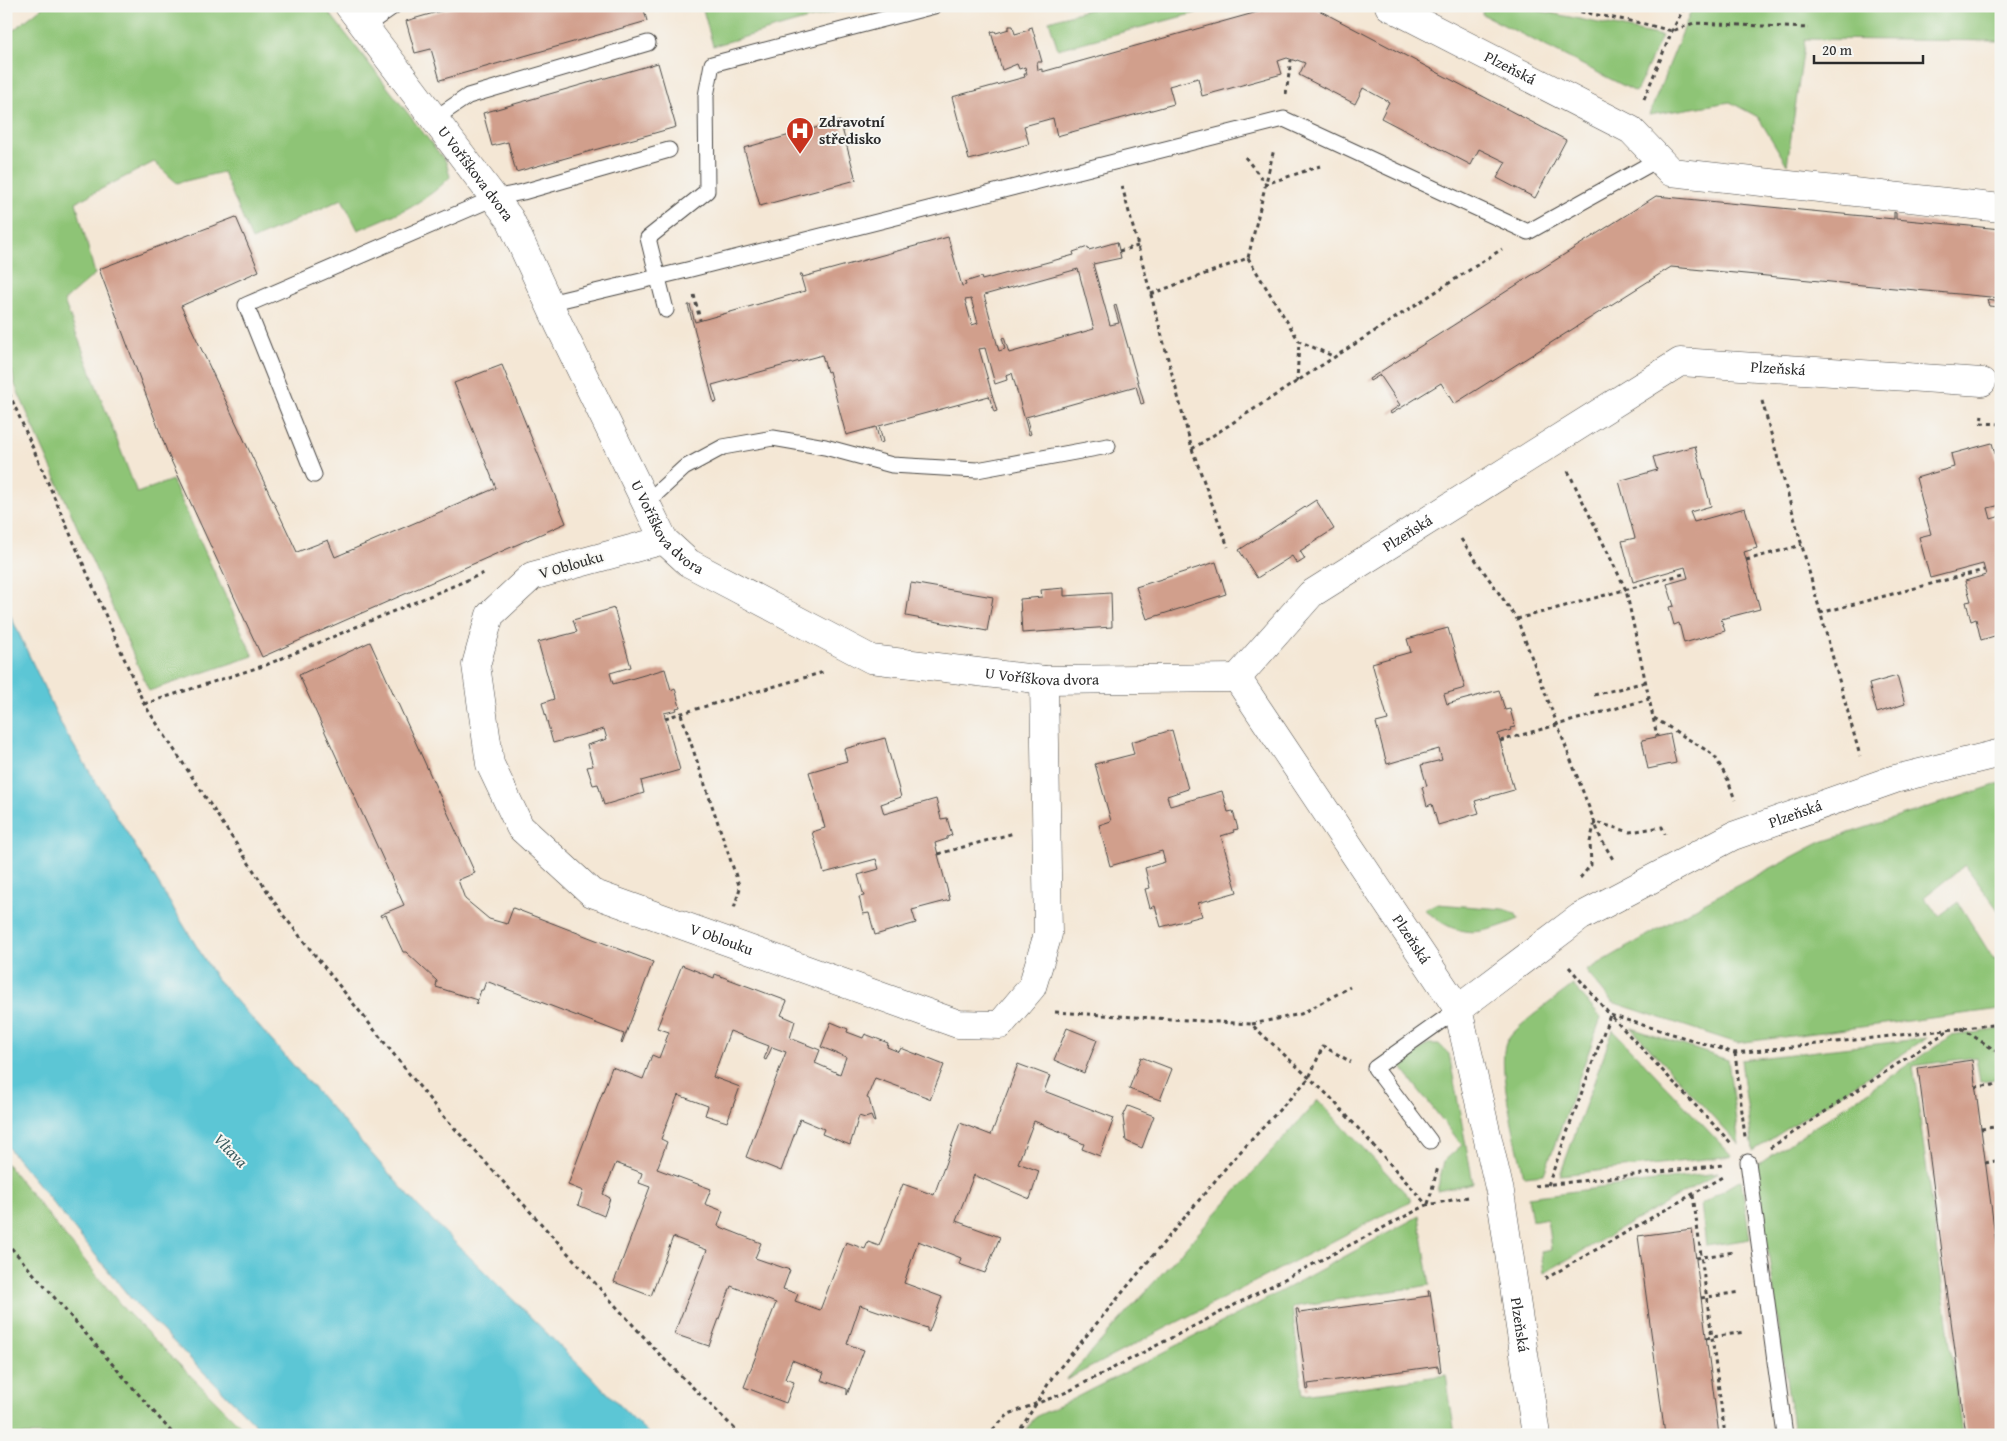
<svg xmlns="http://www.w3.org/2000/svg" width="2007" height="1441" font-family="'Gentium Book Plus',serif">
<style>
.green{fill:#8ec476;stroke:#5c7850}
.water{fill:#5bc6d5;stroke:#437880}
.building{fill:#d19f8c;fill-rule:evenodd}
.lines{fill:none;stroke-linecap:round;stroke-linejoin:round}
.lane-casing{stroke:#494744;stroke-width:17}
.street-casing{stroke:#494744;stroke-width:29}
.path{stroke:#494744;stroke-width:3;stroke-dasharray:4 4;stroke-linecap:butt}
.lane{stroke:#fff;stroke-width:15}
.street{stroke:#fff;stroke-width:28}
.labels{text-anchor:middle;stroke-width:4;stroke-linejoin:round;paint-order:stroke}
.street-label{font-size:15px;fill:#2b2b2b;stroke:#f6f6f2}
.poi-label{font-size:15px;font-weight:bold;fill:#2b2b2b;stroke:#f6f6f2;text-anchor:start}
.water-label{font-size:16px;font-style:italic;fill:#395a5e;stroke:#f6f6f2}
</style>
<rect width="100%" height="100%" fill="#f6f6f2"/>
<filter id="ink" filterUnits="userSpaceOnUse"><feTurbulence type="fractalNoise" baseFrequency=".02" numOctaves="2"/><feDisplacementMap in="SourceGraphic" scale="10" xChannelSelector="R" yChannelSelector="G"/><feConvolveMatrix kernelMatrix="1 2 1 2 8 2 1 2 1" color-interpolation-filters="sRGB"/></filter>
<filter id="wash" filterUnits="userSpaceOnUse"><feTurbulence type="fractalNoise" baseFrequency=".0096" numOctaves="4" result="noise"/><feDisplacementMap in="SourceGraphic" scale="20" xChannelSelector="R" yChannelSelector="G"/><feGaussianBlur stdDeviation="1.12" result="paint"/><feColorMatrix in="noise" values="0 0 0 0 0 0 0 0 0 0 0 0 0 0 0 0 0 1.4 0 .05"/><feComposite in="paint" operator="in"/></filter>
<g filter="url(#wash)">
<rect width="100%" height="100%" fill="#f4e7d5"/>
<g class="green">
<path d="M44 6H324L446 162 450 177C423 205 393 215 358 230L342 199 252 240 223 172 177 183 154 162 76 202 95 274 64 301 137 493 172 480 253 656 149 691 15 385 6 343V36Z"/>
<polygon points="702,6 854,6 713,46"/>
<polygon points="1100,6 1222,6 1058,49 1049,21"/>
<polygon points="1483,6 1516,6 1662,36 1636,92 1482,14"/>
<polygon points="1693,6 2001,6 2001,41 1805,39 1787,165 1758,117 1730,102 1649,115"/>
<polygon points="2001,783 2001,914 1965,865 1924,897 1939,916 1958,902 1994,960 2001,956 2001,1009 1737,1043 1612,1002 1586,971 1698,906 1819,843"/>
<path d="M1437 904 1503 909 1515 913 1519 919C1479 936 1458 939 1424 909Z"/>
<path d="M1573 985 1601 1018 1544 1174 1524 1176C1518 1148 1496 1067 1506 1043 1513 1027 1558 997 1573 985Z"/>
<polygon points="1631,1028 1728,1060 1739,1145"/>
<polygon points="2001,1029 2001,1079 1980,1082 1976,1057 1913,1066 1962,1435 1794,1435 1756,1166 1951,1036"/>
<polygon points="1613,1030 1732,1156 1560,1175"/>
<polygon points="1927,1038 1753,1151 1741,1060"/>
<polygon points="1428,1044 1439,1044 1449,1054 1473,1183 1437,1191 1444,1161 1462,1145 1399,1065"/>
<polygon points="1318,1100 1412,1200 1066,1380"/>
<polygon points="6,1163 124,1309 250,1435 6,1435"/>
<polygon points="1718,1173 1544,1273 1541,1252 1551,1250 1547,1218 1532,1221 1528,1197"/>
<polygon points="1741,1180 1750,1239 1706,1246 1701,1204"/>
<polygon points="1419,1216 1430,1285 1292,1307 1303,1395 1446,1375 1455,1435 1023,1435 1035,1417 1071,1400 1252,1307"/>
</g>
<polygon class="water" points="6,606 63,728 216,978 417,1205 650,1435 266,1435 132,1300 6,1145"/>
<g id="blocks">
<g class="building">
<polygon points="458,6 643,6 647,21 440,80 431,49 415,53 406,21"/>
<polygon points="1279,6 1311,6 1566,140 1535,198 1497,178 1506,162 1479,149 1471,165 1381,118 1389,102 1363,88 1355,104 1299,75 1305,63 1297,60 1296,61 1287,58 1278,61 1282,74 1202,96 1198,78 1169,86 1174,104 1057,136 1053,118 1024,126 1029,144 969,160 952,97 1025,77 1024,74 1027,74 1025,67 1019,69 1017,64 1002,70 991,32 995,31 996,33 1009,29 1009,26 1013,26 1015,34 1029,30 1029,28 1032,27 1042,62 1037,62 1038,70 1042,69 1042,72"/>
<polygon points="658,63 676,127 516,172 508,142 492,146 483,113"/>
<polygon points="840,121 856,180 760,206 744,148"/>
<polygon points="1656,196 1894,219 1894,212 1896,213 1896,219 2001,229 2001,298 1671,267 1454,404 1441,383 1391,414 1390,412 1400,405 1380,375 1370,381 1369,379"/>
<polygon points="236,217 259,271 181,306 297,552 328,540 335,557 496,488 454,383 502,365 566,523 262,657 168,454 99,269"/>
<path d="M948 237 962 286 966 285 965 282 981 277 982 280 1074 255 1073 252 1088 247 1089 250 1117 242 1121 258 1093 264 1110 325 1119 323 1114 306 1116 305 1144 403 1141 404 1136 386 1026 417 1031 434 1029 435 1012 373 1006 375 1007 380 995 384 985 348 979 349 997 411 994 412 989 396 879 426 883 442 880 443 876 427 846 435 829 371 827 372 822 355 712 385 717 402 714 403 688 305H690L695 322 805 291 800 274H802L803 277ZM1078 269 1094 329 1009 353 1004 337 1002 338 1005 349 999 351 984 295ZM971 299 978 323 972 325 965 300Z"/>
<polygon points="1987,300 2001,302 2001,307 1989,306"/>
<polygon points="1992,443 2001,474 2001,505 1988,508 1991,519 2001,516 2001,634 1981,640 1976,619 1971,621 1966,602 1971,601 1965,581 1986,575 1983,564 1930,578 1919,537 1931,534 1916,478 1954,467 1951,454"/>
<polygon points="1695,446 1711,506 1690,512 1694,522 1745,508 1757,548 1744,552 1760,609 1721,619 1725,631 1684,643 1679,623 1674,625 1669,607 1674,606 1667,584 1688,578 1685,567 1633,582 1622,541 1635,538 1619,481 1657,470 1653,457"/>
<polygon points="1316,500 1334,529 1300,551 1305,559 1297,564 1292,556 1257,578 1239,550"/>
<polygon points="1216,562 1226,594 1147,619 1136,587"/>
<polygon points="911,583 993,597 987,631 906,616"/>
<polygon points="1064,588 1064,596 1111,593 1112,627 1022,633 1020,599 1042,597 1041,590"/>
<polygon points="614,608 631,667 610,673 613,684 665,669 671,690 675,688 680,707 676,708 677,710 664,713 680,770 641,781 644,793 604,805 598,784 593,785 587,767 593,766 587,745 607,739 604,729 553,743 542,703 554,699 538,642 577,632 573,620"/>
<polygon points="1448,628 1465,688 1444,694 1447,704 1499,690 1505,710 1510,709 1515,727 1510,728 1511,730 1498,734 1514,790 1475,801 1479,813 1438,825 1432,804 1427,806 1422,787 1427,786 1421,765 1442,760 1439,749 1387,764 1376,723 1388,720 1372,663 1411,652 1407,639"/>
<polygon points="370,642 475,873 458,880 465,899 489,919 507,924 513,908 653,962 622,1044 621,1043 624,1034 486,981 483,990 481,990 476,1005 475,1004 477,1000 436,987 437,981 406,952 403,952 386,915 381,917 380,915 404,905 299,675"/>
<polygon points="1897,676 1905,704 1877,713 1869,684"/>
<polygon points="1172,730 1188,789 1167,796 1170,806 1222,791 1228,812 1233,811 1238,829 1233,830 1234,832 1221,836 1237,892 1198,903 1202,916 1161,927 1155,906 1150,908 1145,889 1150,888 1145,868 1165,862 1162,851 1110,866 1099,825 1111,821 1095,764 1134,754 1131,742"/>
<polygon points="1670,734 1676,763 1648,769 1642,740"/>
<polygon points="885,738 901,797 881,804 884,814 936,799 941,819 947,818 952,835 947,837 947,839 935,843 950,900 912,910 916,923 875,935 869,913 863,914 859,897 864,896 858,875 879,869 876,859 824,873 812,832 825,828 809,772 847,761 844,749"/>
<polygon points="682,965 714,978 715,974 787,1001 781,1015 795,1021 790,1038 820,1050 815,1063 840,1074 846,1057 821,1047 831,1022 848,1029 847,1032 863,1038 865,1034 888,1043 887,1047 899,1052 901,1048 944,1065 930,1100 929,1098 875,1078 867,1098 869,1099 875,1122 873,1121 871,1116 865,1118 859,1116 850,1145 822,1134 824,1129 800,1119 781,1171 746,1157 786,1052 772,1047 766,1060 764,1059 769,1046 730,1031 713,1077 740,1087 727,1122 705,1115 708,1106 678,1095 661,1139 667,1142 657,1169 711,1189 705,1204 723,1211 718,1226 761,1243 755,1258 790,1270 783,1289 798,1294 795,1301 820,1310 846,1242 865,1249 868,1242 879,1246 903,1184 934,1195 960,1123 991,1135 1018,1064 1050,1076 1044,1091 1114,1118 1100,1156 1082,1149 1084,1144 1070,1138 1071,1136 1034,1121 1018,1163 1039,1171 1030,1199 974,1175 956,1221 1000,1237 985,1273 959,1264 961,1258 918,1241 904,1283 942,1297 929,1332 927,1331 927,1328 860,1305 847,1344 864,1350 847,1395 847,1389 821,1380 824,1373 792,1360 785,1379 794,1382 786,1403 744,1387 776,1303 731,1286 709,1346 674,1334 707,1250 673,1237 651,1296 614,1282 650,1187 639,1183 642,1173 616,1163 603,1194 610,1198 604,1216 578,1205 583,1191 568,1185 612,1067 643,1079 652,1055 659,1058 669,1032 657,1028"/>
<polygon points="1067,1028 1097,1040 1084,1073 1054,1060"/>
<polygon points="1141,1057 1172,1069 1160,1100 1129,1089"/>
<polygon points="1972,1060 2001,1281 2001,1435 1966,1435 1918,1068"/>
<polygon points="1128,1106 1154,1116 1142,1148 1126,1141 1123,1117"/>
<polygon points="1692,1229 1719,1435 1665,1435 1638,1236"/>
<polygon points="1428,1291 1430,1291 1441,1371 1439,1372 1438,1366 1308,1384 1309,1389 1307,1390 1296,1309 1298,1309 1299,1313 1429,1296"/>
</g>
</g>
</g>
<g filter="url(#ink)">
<use href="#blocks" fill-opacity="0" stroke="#494744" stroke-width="1"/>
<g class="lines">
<defs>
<g id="lane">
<polyline points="364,27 394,6"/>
<polyline points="434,119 468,96 648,43"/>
<polyline points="549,303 687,270 1284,119 1528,232 1659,159"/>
<polyline points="666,310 648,238 707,191 706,96 712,64 934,6"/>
<polyline points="314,475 246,305 494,198 523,192 669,150"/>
<polyline points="646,503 684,468 723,447 773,438 825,447 892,465 977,470 1108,446"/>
<polyline points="1430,1141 1375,1068 1458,1009"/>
<polyline points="1748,1162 1785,1435"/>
</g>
<g id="street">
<path id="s1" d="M349 6 510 219 559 325 664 540 689 563 871 659 1044 680 1237 678"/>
<path id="s2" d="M1389 6 1631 130 1671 172 2001 208"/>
<path id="s3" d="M664 540 532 576 490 615 476 665 490 764 520 827 592 893 958 1024 1000 1025 1032 987 1048 934 1044 680"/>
<path id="s4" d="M1237 678 1311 594 1680 362 1982 382"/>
<path id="s5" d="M1237 678 1458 1009 1500 1192 1536 1435"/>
<path id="s6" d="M1458 1009 1580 917 1733 836 1895 779 2001 753"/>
</g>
</defs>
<use href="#lane" class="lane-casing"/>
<use href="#street" class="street-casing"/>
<g class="path">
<polyline points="1549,6 1641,23 1672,31 1694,23 1809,28"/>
<polyline points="1286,94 1291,60"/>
<polyline points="1644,99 1672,31 1685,6"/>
<polyline points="1245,157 1266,184 1320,166"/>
<polyline points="1122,186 1192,449 1228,547"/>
<polyline points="1119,251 1138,246"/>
<polyline points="1248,258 1299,341 1335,357"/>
<polyline points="1151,294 1248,258 1274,149"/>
<polyline points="694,295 700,320"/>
<polyline points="1297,382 1299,341"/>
<polyline points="6,386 144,704 283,915 438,1110 662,1357 741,1435"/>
<polyline points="1762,401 1860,756"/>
<polyline points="1982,415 1981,423 2001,424"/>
<polyline points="1192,449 1502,249"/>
<polyline points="1568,471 1626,590 1657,736"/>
<polyline points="1461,539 1517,619 1601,839 1614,861"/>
<polyline points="1746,560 1802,545"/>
<polyline points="1820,613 1984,570"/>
<polyline points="1517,619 1687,573"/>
<polyline points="1594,695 1646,682"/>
<polyline points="144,704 266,665 484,573"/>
<polyline points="681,714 740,888 734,908"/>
<polyline points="665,718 824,672"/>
<polyline points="1654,718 1714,755 1728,780 1735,800"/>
<polyline points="1500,741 1649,699"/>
<polyline points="938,854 1014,833"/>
<polyline points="1580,878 1591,865 1590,842 1595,822 1630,832 1662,827 1665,834"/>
<polyline points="1569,967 1610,1015 1735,1053 2001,1024"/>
<polyline points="1055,1012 1251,1024 1329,1096 1427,1205"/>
<polyline points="1252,1024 1301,1014 1350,987"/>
<polyline points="1961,1028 1996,1051 2001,1057"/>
<polyline points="1735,1053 1745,1137"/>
<polyline points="1975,1087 2001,1084"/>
<polyline points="1981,1129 2001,1126"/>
<polyline points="1770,1148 1949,1030"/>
<polyline points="1985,1163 2001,1160"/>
<polyline points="1548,1185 1610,1015 1731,1143"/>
<polyline points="1535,1186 1723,1165"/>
<polyline points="1693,1195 1725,1435"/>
<polyline points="1428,1204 1438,1167"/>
<polyline points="6,1242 174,1435"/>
<polyline points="1996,1243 2001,1242"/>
<polyline points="1696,1258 1734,1252"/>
<polyline points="1545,1279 1724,1176"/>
<polyline points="2000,1280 2001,1280"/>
<polyline points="1701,1298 1740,1292"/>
<polyline points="1706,1338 1745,1332"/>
<polyline points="987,1435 1009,1414 1067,1392 1427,1205 1468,1197"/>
<polyline points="1017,1435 1053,1376 1229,1164 1309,1078 1323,1046 1351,1062"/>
</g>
<use href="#lane" class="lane"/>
<use href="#street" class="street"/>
</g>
</g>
<defs>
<symbol id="hospital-pin" viewBox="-11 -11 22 30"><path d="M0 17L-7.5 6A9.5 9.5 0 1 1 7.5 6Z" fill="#c8321e" stroke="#f6f6f2"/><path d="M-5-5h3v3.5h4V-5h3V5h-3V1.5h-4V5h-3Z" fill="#fff"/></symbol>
</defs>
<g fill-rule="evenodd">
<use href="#hospital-pin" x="784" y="115" width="32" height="43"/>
</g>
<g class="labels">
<g class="street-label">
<text dy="5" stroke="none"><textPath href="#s2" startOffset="136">Plzeňská</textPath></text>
<text dy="5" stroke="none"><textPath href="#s1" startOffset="210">U Voříškova dvora</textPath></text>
<text dy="5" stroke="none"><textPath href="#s4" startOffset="646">Plzeňská</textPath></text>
<text dy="5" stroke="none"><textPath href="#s1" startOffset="615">U Voříškova dvora</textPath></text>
<text dy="5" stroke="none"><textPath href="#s4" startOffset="226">Plzeňská</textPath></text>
<text transform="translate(571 565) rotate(-16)" y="5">V Oblouku</text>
<text dy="5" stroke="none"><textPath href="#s1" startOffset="1035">U Voříškova dvora</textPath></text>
<text dy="5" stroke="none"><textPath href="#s6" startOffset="392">Plzeňská</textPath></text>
<text dy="5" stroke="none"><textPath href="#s3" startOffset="651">V Oblouku</textPath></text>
<text dy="5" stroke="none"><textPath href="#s5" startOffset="314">Plzeňská</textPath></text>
<text dy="5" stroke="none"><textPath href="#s5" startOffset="720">Plzeňská</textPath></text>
</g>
<g class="poi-label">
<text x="819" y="127">Zdravotní<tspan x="819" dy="17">středisko</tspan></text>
</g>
<g class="water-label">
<text transform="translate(231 1150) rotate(46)" y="6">Vltava</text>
</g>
</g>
<rect width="2007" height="1441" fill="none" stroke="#f6f6f2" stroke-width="25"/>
<path d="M1814 55v8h109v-8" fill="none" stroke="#2b2b2b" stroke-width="2.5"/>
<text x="1822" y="55" font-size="15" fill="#2b2b2b" stroke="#f6f6f2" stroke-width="4" paint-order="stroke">20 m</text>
</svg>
